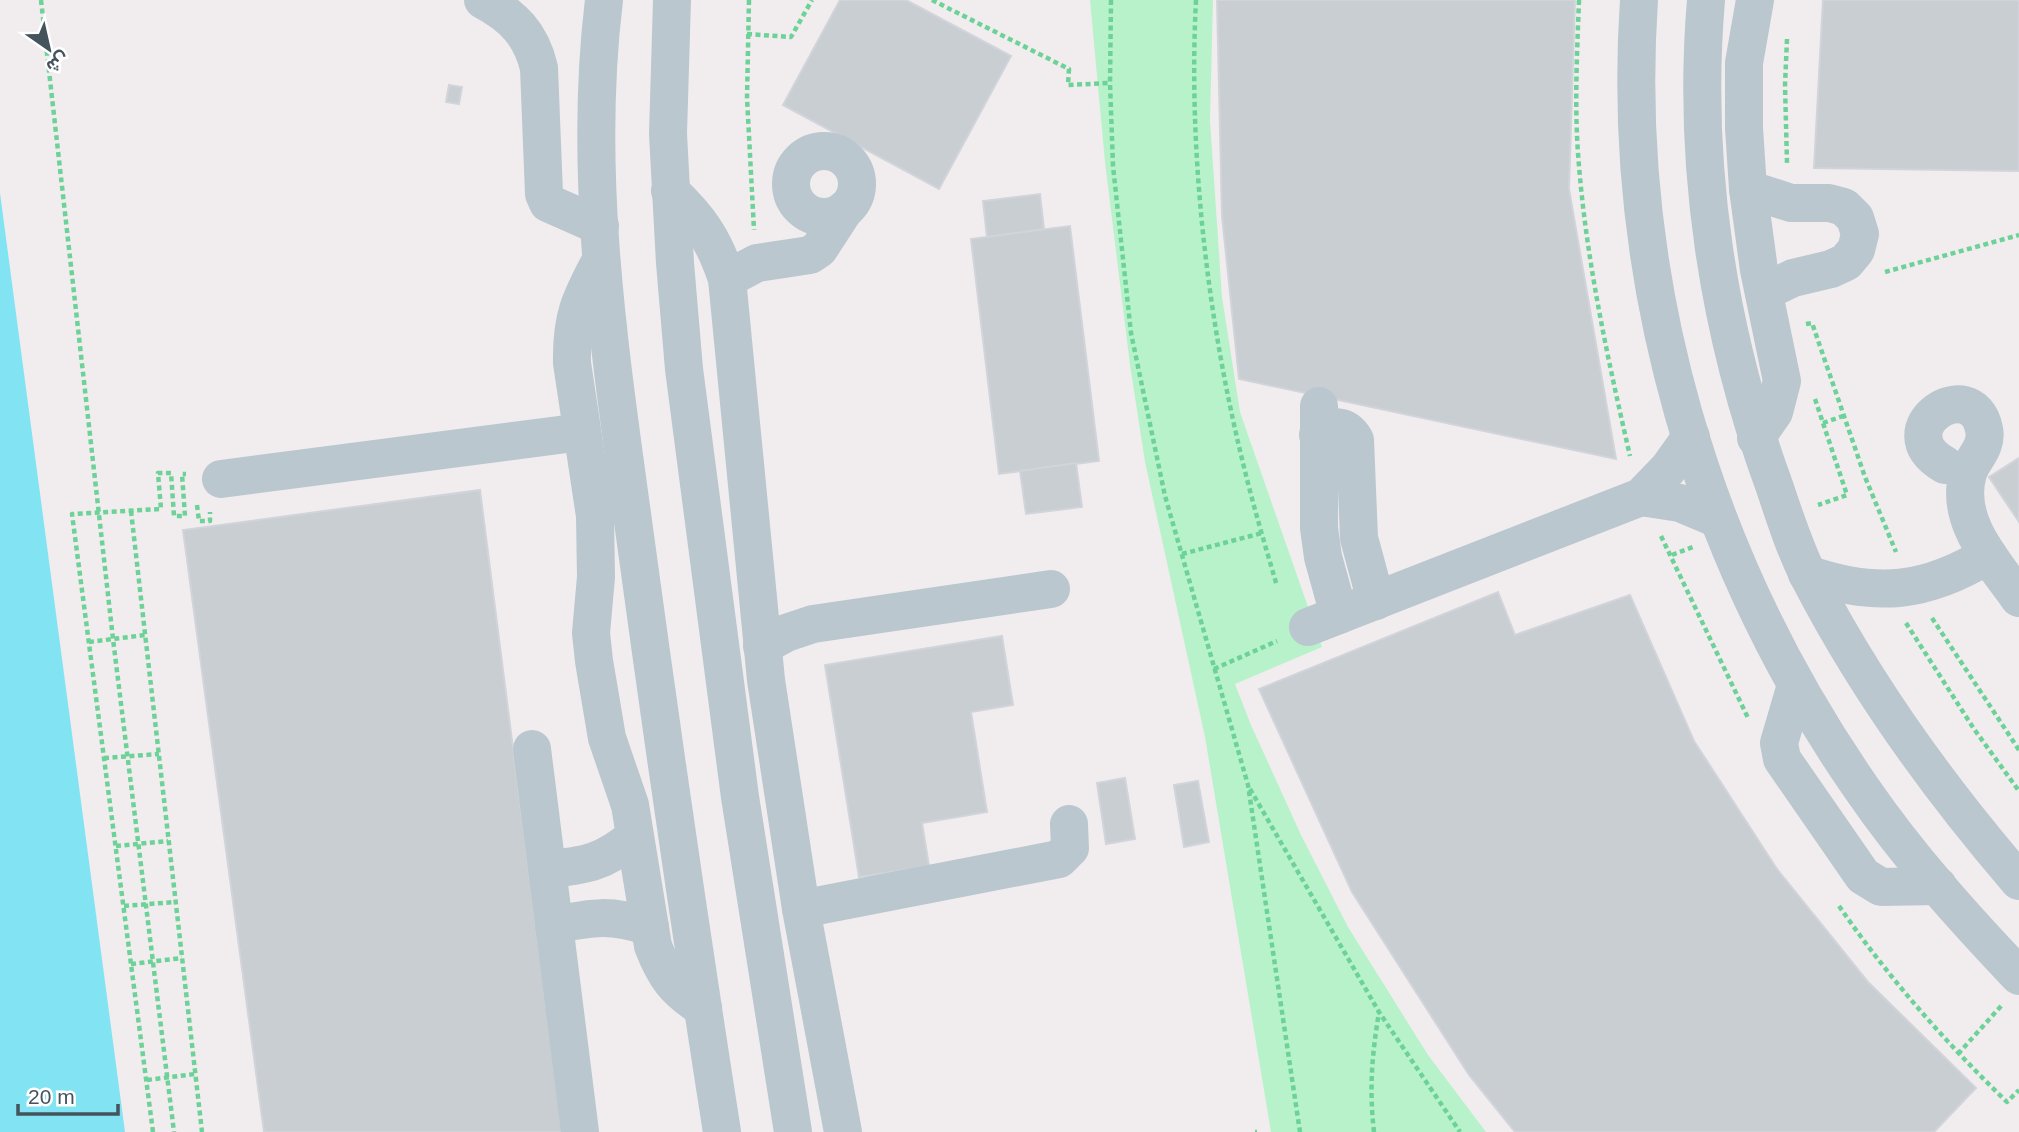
<svg xmlns="http://www.w3.org/2000/svg" width="2019" height="1132" font-family="Arial,Vazirmatn,sans-serif">
<style>
.green{fill:#b8f2ca}
.water{fill:#82e4f2}
.building{fill:#c9ced3;stroke:#d1d4da;stroke-width:2}
.lines{fill:none;stroke-linecap:round;stroke-linejoin:round}
.path{stroke:#6dd298;stroke-width:4.5;stroke-dasharray:5 3.5;stroke-linecap:butt}
.minor{stroke:#bac7ce;stroke-width:38}
</style>
<rect width="100%" height="100%" fill="#f1edee"/>
<polygon class="green" points="1090,0 1213,0 1210,121 1222,297 1240,412 1322,647 1235,684 1251,725 1301,835 1348,927 1428,1055 1486,1132 1271,1132 1205,737 1145,462 1130,365 1105,162"/>
<polygon class="water" points="0,193 125,1132 0,1132"/>
<g class="building">
<polygon points="840,0 906,0 1011,56 939,189 783,105"/>
<polygon points="1217,0 1575,0 1569,189 1616,459 1239,379 1222,216"/>
<polygon points="1823,0 2019,0 2019,171 1814,168"/>
<polygon points="449,85 462,87 459,104 446,102"/>
<polygon points="1040,194 1044,229 987,237 983,201"/>
<polygon points="1070,226 1099,461 999,474 971,239"/>
<polygon points="2019,458 2019,522 1989,477"/>
<polygon points="1076,463 1082,507 1026,514 1020,471"/>
<polygon points="480,490 562,1132 264,1132 183,530"/>
<polygon points="1498,592 1515,635 1630,595 1694,741 1777,869 1868,982 1976,1088 1934,1132 1515,1132 1469,1075 1352,892 1259,689"/>
<polygon points="1002,636 1013,705 971,712 987,812 922,823 929,866 859,877 825,665"/>
<polygon points="1125,778 1135,839 1106,844 1097,783"/>
<polygon points="1198,781 1209,842 1184,847 1174,785"/>
</g>
<g class="lines">
<g class="path">
<polyline points="41,0 113,639 174,1132"/>
<polyline points="749,0 747,98 754,230"/>
<polyline points="932,0 1069,69 1068,85 1110,83"/>
<polyline points="1111,0 1110,83 1113,166 1131,333 1165,496 1248,785 1300,1132"/>
<path d="M1196 0C1188 150 1207 317 1243 463 1253 505 1265 545 1277 586"/>
<path d="M1579 0C1577 55 1574 111 1579 166 1587 264 1608 360 1630 456"/>
<polyline points="747,34 791,37 812,0"/>
<polyline points="1787,39 1785,85 1787,163"/>
<polyline points="1885,272 2019,235"/>
<polyline points="1806,324 1812,323 1865,477 1896,552"/>
<polyline points="1815,399 1847,495 1818,505"/>
<polyline points="1823,423 1843,416"/>
<polyline points="197,505 199,521 210,521 210,512"/>
<polyline points="131,511 202,1132"/>
<polyline points="1661,536 1749,720"/>
<polyline points="1182,554 1262,533"/>
<polyline points="1672,555 1693,547"/>
<polyline points="1932,618 2019,750"/>
<polyline points="1906,623 1974,729 2019,791"/>
<polyline points="89,642 145,635"/>
<polyline points="1214,669 1277,641"/>
<polyline points="104,758 159,754"/>
<polyline points="1250,789 1379,1012 1460,1132"/>
<polyline points="116,846 168,841"/>
<polyline points="124,906 175,902"/>
<path d="M1839 906C1888 977 1945 1042 2007 1102L2019 1090"/>
<polyline points="131,964 182,958"/>
<polyline points="1958,1054 2002,1005"/>
<polyline points="147,1080 195,1074"/>
<polyline points="153,1132 72,514 161,509 158,473 171,473 174,516 185,516 182,474 186,474"/>
<polyline points="1255,1132 1257,1132"/>
<path d="M1374 1132C1369 1088 1372 1055 1379 1012"/>
</g>
<g class="minor">
<path d="M483 0C513 16 531 34 539 68L544 194 548 203 600 226"/>
<path d="M604 0C582 179 611 359 635 536 662 735 691 934 722 1132"/>
<polyline points="672,0 668,134 675,263 684,369 740,797 793,1132"/>
<path d="M1639 0C1620 280 1702 559 1862 789 1908 856 1963 917 2019 976"/>
<path d="M1706 0C1692 165 1718 333 1775 488 1785 518 1795 549 1809 577 1866 688 1938 787 2019 881"/>
<polyline points="1755,0 1744,63 1744,128 1748,189 1759,270 1782,381 1774,412 1756,438"/>
<circle cx="824" cy="184" r="33"/>
<polyline points="1748,189 1791,203 1829,203 1844,207 1855,218 1860,234 1856,250 1846,262 1831,269 1793,278 1764,292"/>
<path d="M670 191C700 219 714 240 727 279L766 680 801 909 843 1132"/>
<path d="M601 260C580 299 571 317 572 363L595 516 596 577 591 633 594 661 607 738 630 805 653 946C665 977 675 990 703 1008"/>
<polyline points="727,279 757,263 810,255 819,249 845,209"/>
<polyline points="1319,406 1319,528 1323,557 1339,615"/>
<path d="M1318 435C1331 424 1346 424 1355 440L1359 538 1376 601"/>
<path d="M1945 465C1883 429 1972 371 1984 429 1988 447 1973 458 1968 473 1954 521 1993 561 2019 598"/>
<polyline points="221,479 582,432"/>
<polyline points="1641,497 1680,503 1718,519"/>
<path d="M1807 574C1877 598 1926 593 1988 555"/>
<polyline points="1308,627 1641,497 1668,469 1691,437"/>
<polyline points="762,646 786,633 813,624 1051,589"/>
<polyline points="1796,685 1779,743 1782,759 1863,876 1881,887 1938,886"/>
<polyline points="532,749 580,1132"/>
<path d="M547 869C585 866 605 862 634 837"/>
<polyline points="801,909 1059,859 1070,848 1069,824"/>
<path d="M554 925C593 917 611 914 650 927"/>
</g>
</g>
<g transform="translate(49 49) rotate(146)" stroke="#ffffff" stroke-width="5" paint-order="stroke">
<path d="M0-5L12 26L0 18L-12 26Z" fill="#44535c"/>
<text y="-10" font-size="19" font-weight="bold" text-anchor="middle" fill="#44535c">ش</text>
</g>
<path d="M18 1104v10h100v-10" fill="none" stroke="#44535c" stroke-width="3.5"/>
<text x="28" y="1104" font-size="21" fill="#44535c" stroke="#ffffff" stroke-width="5" paint-order="stroke">20 m</text>
</svg>
